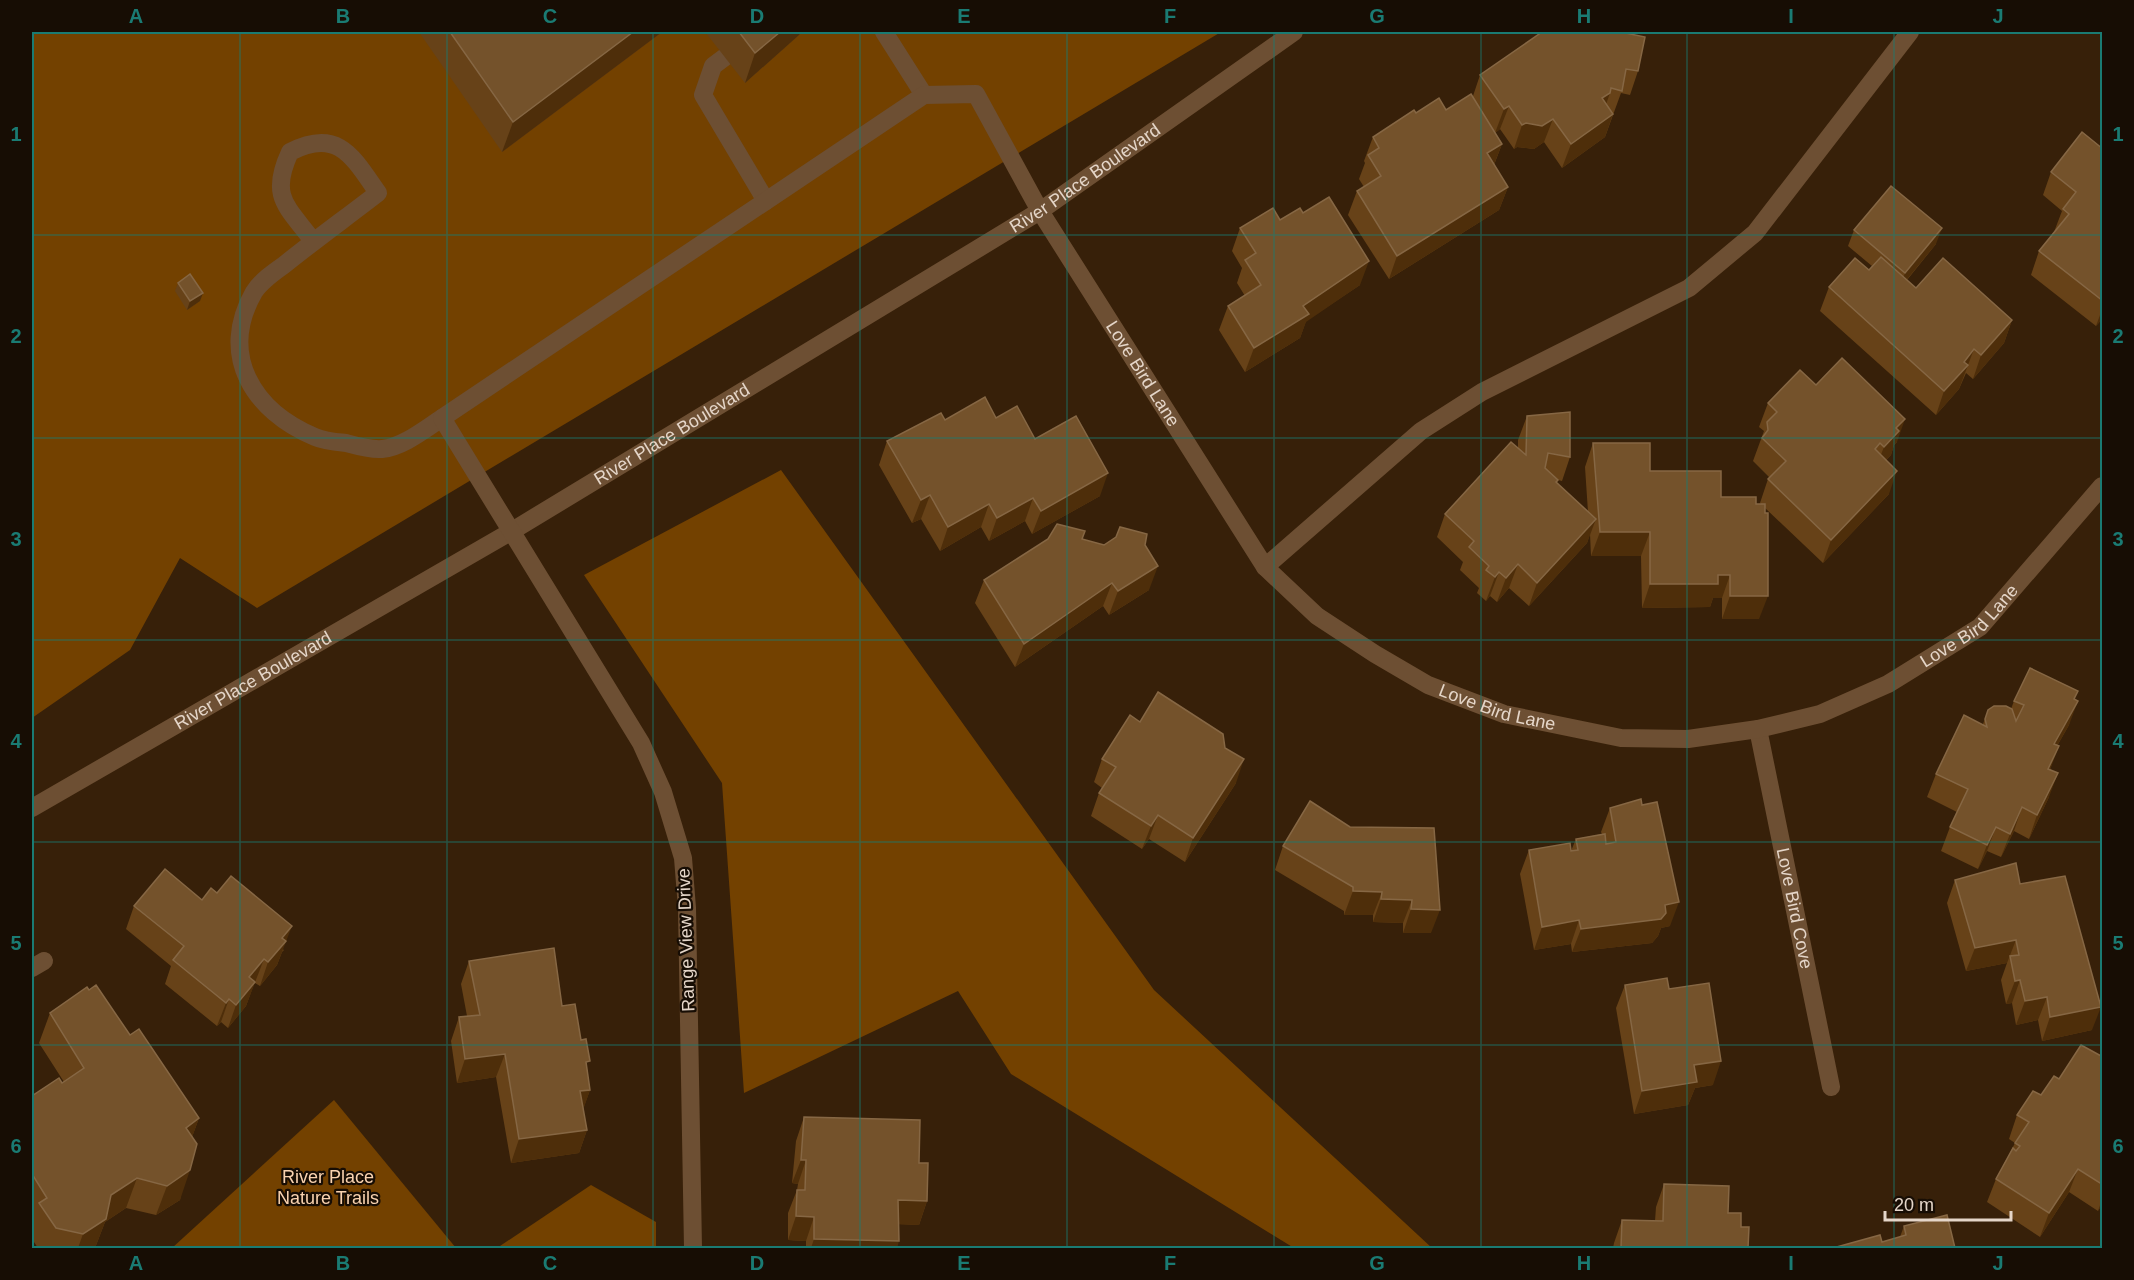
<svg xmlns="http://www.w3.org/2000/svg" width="2134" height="1280" font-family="Helvetica,sans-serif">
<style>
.green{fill:#734100}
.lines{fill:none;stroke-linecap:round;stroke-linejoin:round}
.minor{stroke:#6d4f33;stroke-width:18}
.wall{fill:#674218}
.shaded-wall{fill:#4e2e0a}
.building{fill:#74522b;stroke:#866744;stroke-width:1.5}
.grid{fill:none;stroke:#1a7b73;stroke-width:1.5;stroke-opacity:0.55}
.labels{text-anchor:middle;stroke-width:4.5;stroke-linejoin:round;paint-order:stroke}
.street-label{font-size:18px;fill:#e5d6c9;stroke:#170d04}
.park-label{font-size:18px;fill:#f9d2af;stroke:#170d04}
.neatline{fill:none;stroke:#1a7b73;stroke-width:2}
.grid-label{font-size:20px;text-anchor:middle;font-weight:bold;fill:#1a7b73}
</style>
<rect width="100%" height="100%" fill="#372009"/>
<g class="green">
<polygon points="32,32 1221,32 257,608 180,558 130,650 32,718"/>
<polygon points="781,470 1154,990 1432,1248 1294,1248 1011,1074 958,991 744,1093 722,783 584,575"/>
<polygon points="334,1100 456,1248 172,1248"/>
<polygon points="591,1185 656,1222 656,1248 497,1248"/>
</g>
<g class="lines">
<g class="minor">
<polyline points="884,32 924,95"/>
<polyline points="725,57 713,66 703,95 766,201"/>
<path d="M313 241C287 206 269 197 290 152 338 127 353 157 378 193 347 217 315 240 284 265 274 272 261 281 254 292 218 355 253 411 315 437 324 441 336 442 346 443 357 446 371 450 382 449 403 447 425 429 442 418"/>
<polyline points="1265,567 1421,431 1482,392 1689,288 1755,233 1910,32"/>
<path id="s1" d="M1758 729 1831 1087"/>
<path id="s2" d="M32 808 512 531 1040 211 1294 32"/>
<polyline points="32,968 44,961"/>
<path id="s3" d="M693 1248 687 908 683 858 663 792 641 743 442 418 924 95 976 94 1040 211 1265 567 1317 616 1375 654 1428 685 1504 714 1621 738 1688 739 1758 729 1820 714 1888 684 1980 627 2102 486"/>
</g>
</g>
<g class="wall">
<polygon points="419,32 662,32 502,152"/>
<polygon points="707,32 801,32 799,35 745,83 706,33"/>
<polygon points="1645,37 1638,71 1630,95 1621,93 1605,137 1562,168 1544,142 1534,149 1517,147 1514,149 1500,129 1495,133 1502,144 1494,165 1508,187 1499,210 1389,279 1348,215 1357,191 1364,187 1359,179 1365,163 1364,161 1373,137 1416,113 1446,110 1473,96 1480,75"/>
<polygon points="2103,149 2103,318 2096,326 2031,275 2039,251 2054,232 2062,211 2043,195 2051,172"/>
<polygon points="1303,213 1360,285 1306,321 1300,338 1245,372 1219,330 1228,306 1245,296 1237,283 1242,268 1232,251 1240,228 1280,220"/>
<polygon points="1854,230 1936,244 1907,280 1916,288 2012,320 2004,343 1973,379 1966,373 1959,389 1936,415 1820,311 1829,287 1869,270 1872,266 1848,246"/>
<polygon points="178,283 200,301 187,310 175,291"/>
<polygon points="1816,385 1897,442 1894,445 1891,455 1886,460 1889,494 1823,563 1765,508 1759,619 1722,619 1722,598 1713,598 1710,607 1642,608 1641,556 1591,556 1590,534 1587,543 1529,606 1509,588 1497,602 1490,596 1486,601 1477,593 1479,588 1460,570 1463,562 1437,537 1445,514 1518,448 1518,440 1527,416 1570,457 1562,481 1558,480 1557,483 1588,512 1585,467 1593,443 1650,471 1721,497 1756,504 1761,504 1760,503 1768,479 1770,478 1753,461 1764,431 1759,427 1768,403"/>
<polygon points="996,418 1035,439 1100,496 1032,534 1025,521 989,541 981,527 940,551 921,519 912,523 879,465 887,441 945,420"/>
<polygon points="1082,539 1104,545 1145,545 1149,590 1109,615 1103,606 1015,667 975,603 984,580"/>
<polygon points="2078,691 2074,700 2069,725 2057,746 2050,770 2049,797 2029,839 2014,831 2001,857 1987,851 1978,869 1941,851 1950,827 1957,812 1927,797 1936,774 1983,724 1988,710 2011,709 2014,701"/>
<polygon points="1140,722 1225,748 1236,783 1185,862 1149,839 1142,849 1091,816 1099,793 1102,788 1094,782 1102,759"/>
<polygon points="1610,808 1670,926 1661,928 1658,936 1652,943 1572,952 1571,944 1534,950 1520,874 1529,850 1571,851 1576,839 1602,834 1601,832"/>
<polygon points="1350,827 1434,828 1431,933 1403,933 1403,923 1373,922 1373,915 1344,915 1344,911 1275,870 1283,846"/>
<polygon points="1955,880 2020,884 2092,1030 2042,1041 2038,1020 2016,1025 2012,1003 2006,1004 2001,980 2007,963 1966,971 1947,903"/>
<polygon points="202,900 284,950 282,952 277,965 260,986 255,983 254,984 246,1006 228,1028 221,1022 217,1026 165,984 171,966 126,929 134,906"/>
<polygon points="469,961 562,1006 581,1040 587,1069 590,1090 583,1109 587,1130 579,1153 511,1163 496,1077 457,1083 451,1041 459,1017 467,1016 461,984"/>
<polygon points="1625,985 1669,989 1713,1085 1695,1088 1688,1105 1634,1114 1616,1008"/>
<polygon points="89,990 130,1035 199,1118 192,1137 180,1200 156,1215 126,1208 105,1222 95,1248 38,1248 32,1239 32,1096 64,1082 39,1043 50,1013"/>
<polygon points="2103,1057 2103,1203 2098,1211 2069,1192 2040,1237 1987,1202 1996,1179 2015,1143 2009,1139 2017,1115 2059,1079"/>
<polygon points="804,1117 919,1163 927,1201 919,1225 899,1224 897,1248 806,1248 806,1241 788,1240 788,1213 797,1190 798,1184 792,1183 796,1141"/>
<polygon points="1664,1184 1728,1213 1741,1227 1748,1248 1613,1248 1614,1243 1622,1220 1655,1221 1656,1207"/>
<polygon points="1904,1226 1955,1248 1882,1242 1900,1237"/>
</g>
<g class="shaded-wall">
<polygon points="633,32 662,32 502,152 513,122"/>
<polygon points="780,32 801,32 799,35 745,83 755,53"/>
<polygon points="1610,93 1602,116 1602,98"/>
<polygon points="1509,106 1500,129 1495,133 1504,109"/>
<polygon points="1613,114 1605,137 1562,168 1571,144"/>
<polygon points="1553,119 1544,142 1534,149 1517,147 1514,149 1522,125 1526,123"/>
<polygon points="1502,144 1493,167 1487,153"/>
<polygon points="1508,187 1499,210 1389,279 1397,256"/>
<polygon points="1942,228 1936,244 1899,289 1905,273"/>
<polygon points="1369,261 1360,285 1306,322 1300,338 1245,372 1254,348 1303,306"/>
<polygon points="203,293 200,301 187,310 190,301"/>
<polygon points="2103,307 2103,318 2096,326"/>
<polygon points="2012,320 2004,343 1973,379 1981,355"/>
<polygon points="1974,349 1959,389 1936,415 1944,391 1964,362"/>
<polygon points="1905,419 1897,442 1894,445 1891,455 1875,470 1884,447 1896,428"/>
<polygon points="1897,471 1889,494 1823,563 1831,540"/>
<polygon points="1108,473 1100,496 1032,534 1041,511"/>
<polygon points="930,495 921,519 912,523 921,500"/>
<polygon points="1033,498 1025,521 989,541 997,518"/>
<polygon points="989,504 981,527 940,551 948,527"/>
<polygon points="1596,519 1587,543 1529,606 1537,583"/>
<polygon points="1600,532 1650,532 1641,556 1591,556"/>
<polygon points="1518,564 1509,588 1497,602 1506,578"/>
<polygon points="1158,566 1149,590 1109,615 1118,591"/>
<polygon points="1499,572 1490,596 1486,601 1495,577"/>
<polygon points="1718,575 1730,575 1722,598 1713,598 1710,607 1642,608 1650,584"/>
<polygon points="1112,583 1103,606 1015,667 1024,644"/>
<polygon points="1730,596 1768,596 1759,619 1722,619"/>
<polygon points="2078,701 2069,725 2045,767 2054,744"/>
<polygon points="2059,746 2050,770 2048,769"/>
<polygon points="1244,759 1236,783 1185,862 1193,838"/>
<polygon points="2058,773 2049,797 2029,839 2037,815"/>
<polygon points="2022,807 2014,831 2001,857 2010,834"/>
<polygon points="1158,815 1149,839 1142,849 1151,826"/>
<polygon points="1996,827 1987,851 1978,869 1987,845"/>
<polygon points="1353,891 1382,892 1373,915 1344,915"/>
<polygon points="1381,899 1412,900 1403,923 1373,922"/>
<polygon points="1679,902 1670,926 1661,928 1658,936 1652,943 1572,952 1581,929 1665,905"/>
<polygon points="1411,909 1440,910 1431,933 1403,933"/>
<polygon points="1579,920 1571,944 1534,950 1542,927"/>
<polygon points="292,926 277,965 260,986 268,962 282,938"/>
<polygon points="2016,940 2007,963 1966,971 1975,948"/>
<polygon points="264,959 246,1006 228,1028 236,1005 249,977"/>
<polygon points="2020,980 2012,1003 2006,1004 2015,981"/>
<polygon points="2047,997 2038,1020 2016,1025 2025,1001"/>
<polygon points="229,999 221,1022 217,1026 226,1003"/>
<polygon points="2101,1007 2092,1030 2042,1041 2050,1017"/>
<polygon points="505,1054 496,1077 457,1083 465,1059"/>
<polygon points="1721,1061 1713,1085 1695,1088 1688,1105 1634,1114 1642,1091 1694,1065"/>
<polygon points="590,1090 582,1113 580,1091"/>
<polygon points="199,1118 188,1148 186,1128"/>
<polygon points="587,1130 579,1153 511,1163 519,1139"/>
<polygon points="801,1160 806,1160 798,1184 792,1183"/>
<polygon points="2078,1169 2069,1192 2040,1237 2049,1213"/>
<polygon points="190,1170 180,1200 156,1215 167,1186"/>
<polygon points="137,1178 126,1208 105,1222 95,1248 78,1248 83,1234 111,1195"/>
<polygon points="2103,1197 2103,1203 2098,1211"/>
<polygon points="898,1200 927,1201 919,1225 889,1224"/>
<polygon points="796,1216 814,1217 806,1241 788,1240"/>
<polygon points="814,1239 899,1241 897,1248 811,1248"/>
</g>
<g class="building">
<polygon points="450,32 633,32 513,122"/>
<polygon points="739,32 780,32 755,53"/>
<polygon points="1542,32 1621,32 1645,37 1638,71 1626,69 1622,91 1611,88 1610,93 1602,98 1613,114 1571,144 1553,119 1542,126 1526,123 1522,125 1509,106 1504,109 1480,75"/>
<polygon points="1471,94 1502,144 1487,153 1508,187 1397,256 1357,191 1381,176 1368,155 1379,148 1373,137 1414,110 1416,113 1439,98 1446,110"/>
<polygon points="2082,132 2103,149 2103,301 2039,251 2069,214 2063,209 2076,192 2051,172"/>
<polygon points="1891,186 1942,228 1905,273 1854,230"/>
<polygon points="1329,197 1369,261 1303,306 1309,314 1254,348 1228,306 1261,285 1245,260 1256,253 1240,228 1273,208 1280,220 1300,208 1303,213"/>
<polygon points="1881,257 1916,288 1943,258 2012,320 1981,355 1974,349 1964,362 1968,365 1944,391 1829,287 1855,258 1869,270"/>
<polygon points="190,274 203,293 190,301 178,283"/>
<polygon points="1842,358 1905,419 1896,428 1899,431 1884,447 1880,443 1875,449 1897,471 1831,540 1768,479 1786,461 1762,438 1768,430 1767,422 1777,412 1768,403 1800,370 1816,385"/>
<polygon points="985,397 996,418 1017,406 1035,439 1076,416 1108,473 1041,511 1033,498 997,518 989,504 948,527 930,495 921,500 887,441 941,413 945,420"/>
<polygon points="1570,412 1570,457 1548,453 1545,468 1558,480 1556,482 1596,519 1537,583 1518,564 1506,578 1499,572 1495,577 1486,570 1489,566 1469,547 1474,541 1445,514 1511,442 1526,455 1527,416"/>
<polygon points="1593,443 1650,443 1650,471 1721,471 1721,497 1756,497 1756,504 1765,504 1765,513 1768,513 1768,596 1730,596 1730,575 1718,575 1718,584 1650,584 1650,532 1600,532"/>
<polygon points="1057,524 1085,531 1082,539 1104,545 1116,537 1120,527 1147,534 1145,545 1158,566 1118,591 1112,583 1024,644 984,580 1048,539"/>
<polygon points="2030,668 2078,691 2074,699 2078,701 2054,744 2059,746 2048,769 2058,773 2037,815 2022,807 2010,834 1996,827 1987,845 1950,827 1968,789 1936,774 1964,715 1987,727 1985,719 1988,710 1994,706 2006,706 2012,709 2016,721 2024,705 2014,701"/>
<polygon points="1158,692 1223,734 1225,748 1244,759 1193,838 1158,815 1151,826 1099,793 1116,767 1102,759 1130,715 1140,722"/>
<polygon points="1641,799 1642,805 1657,802 1679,902 1665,905 1666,913 1661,919 1581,929 1579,920 1542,927 1529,850 1570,843 1571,851 1578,850 1576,839 1605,834 1606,844 1616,842 1610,808"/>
<polygon points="1310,801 1350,827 1434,828 1440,910 1411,909 1412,900 1381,899 1382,892 1353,891 1353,887 1283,846"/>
<polygon points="2016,863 2020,884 2065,876 2101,1007 2050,1017 2047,997 2025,1001 2020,980 2015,981 2010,956 2019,955 2016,940 1975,948 1955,880"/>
<polygon points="165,869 202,900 211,888 217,893 231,876 292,926 282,938 286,941 268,962 264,959 249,977 255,982 236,1005 229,999 226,1003 173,960 184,946 134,906"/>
<polygon points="554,948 562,1006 575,1004 581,1040 586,1039 590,1061 586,1062 590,1090 580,1091 587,1130 519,1139 505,1054 465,1059 459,1017 480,1015 469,961"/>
<polygon points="1667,978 1669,989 1709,983 1721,1061 1694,1065 1697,1082 1642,1091 1625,985"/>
<polygon points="96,985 130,1035 139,1029 199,1118 186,1128 197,1144 190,1170 167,1186 137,1178 111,1195 106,1219 83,1234 56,1228 39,1203 47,1198 32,1174 32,1096 59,1078 62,1083 84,1068 50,1013 87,987 89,990"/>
<polygon points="2081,1045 2103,1057 2103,1185 2078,1169 2049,1213 1996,1179 2013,1148 2016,1151 2020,1146 2015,1143 2029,1122 2017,1115 2033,1091 2041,1095 2054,1076 2059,1079"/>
<polygon points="804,1117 920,1120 919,1163 928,1163 927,1201 898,1200 899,1241 814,1239 814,1217 796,1216 797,1190 805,1190 806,1160 801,1160"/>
<polygon points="1664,1184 1729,1186 1728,1213 1741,1213 1741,1227 1749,1227 1748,1248 1621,1248 1622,1220 1663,1221"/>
<polygon points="1947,1215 1955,1248 1833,1248 1880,1235 1882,1242 1906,1235 1904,1226"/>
</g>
<path class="grid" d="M240 32V1248M447 32V1248M653 32V1248M860 32V1248M1067 32V1248M1274 32V1248M1481 32V1248M1687 32V1248M1894 32V1248M32 235H2102M32 438H2102M32 640H2102M32 842H2102M32 1045H2102"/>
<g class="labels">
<g class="street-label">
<text dy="6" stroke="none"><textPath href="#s2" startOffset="1227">River Place Boulevard</textPath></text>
<text dy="6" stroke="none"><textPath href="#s3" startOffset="1852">Love Bird Lane</textPath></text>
<text dy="6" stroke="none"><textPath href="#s2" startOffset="741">River Place Boulevard</textPath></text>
<text dy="6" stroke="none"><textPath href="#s3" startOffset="2860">Love Bird Lane</textPath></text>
<text dy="6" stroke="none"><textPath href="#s2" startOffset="255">River Place Boulevard</textPath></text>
<text dy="6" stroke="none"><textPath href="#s3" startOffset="2356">Love Bird Lane</textPath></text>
<text dy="6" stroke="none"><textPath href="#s1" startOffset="183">Love Bird Cove</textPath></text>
<text transform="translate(686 940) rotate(-92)" y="6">Range View Drive</text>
</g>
<g class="park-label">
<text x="328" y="1183">River Place<tspan x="328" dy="21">Nature Trails</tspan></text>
</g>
</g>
<rect width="2134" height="1280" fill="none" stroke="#170d04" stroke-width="66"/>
<path d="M1885 1211v9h126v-9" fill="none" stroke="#e5d6c9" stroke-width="3"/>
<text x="1894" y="1211" font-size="18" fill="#e5d6c9" stroke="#170d04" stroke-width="4.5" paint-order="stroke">20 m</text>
<rect x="33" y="33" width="2068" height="1214" class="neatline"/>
<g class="grid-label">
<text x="136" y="23">A</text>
<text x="343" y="23">B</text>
<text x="550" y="23">C</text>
<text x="757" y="23">D</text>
<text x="964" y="23">E</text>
<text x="1170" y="23">F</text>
<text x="1377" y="23">G</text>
<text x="1584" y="23">H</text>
<text x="1791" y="23">I</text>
<text x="1998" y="23">J</text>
<text x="16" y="141">1</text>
<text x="2118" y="141">1</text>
<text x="16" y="343">2</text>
<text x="2118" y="343">2</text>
<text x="16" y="546">3</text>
<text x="2118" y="546">3</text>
<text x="16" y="748">4</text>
<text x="2118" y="748">4</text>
<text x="16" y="950">5</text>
<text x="2118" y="950">5</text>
<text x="16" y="1153">6</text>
<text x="2118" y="1153">6</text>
<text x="136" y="1270">A</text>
<text x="343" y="1270">B</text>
<text x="550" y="1270">C</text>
<text x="757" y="1270">D</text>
<text x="964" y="1270">E</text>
<text x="1170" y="1270">F</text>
<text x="1377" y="1270">G</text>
<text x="1584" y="1270">H</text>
<text x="1791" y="1270">I</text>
<text x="1998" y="1270">J</text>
</g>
</svg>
